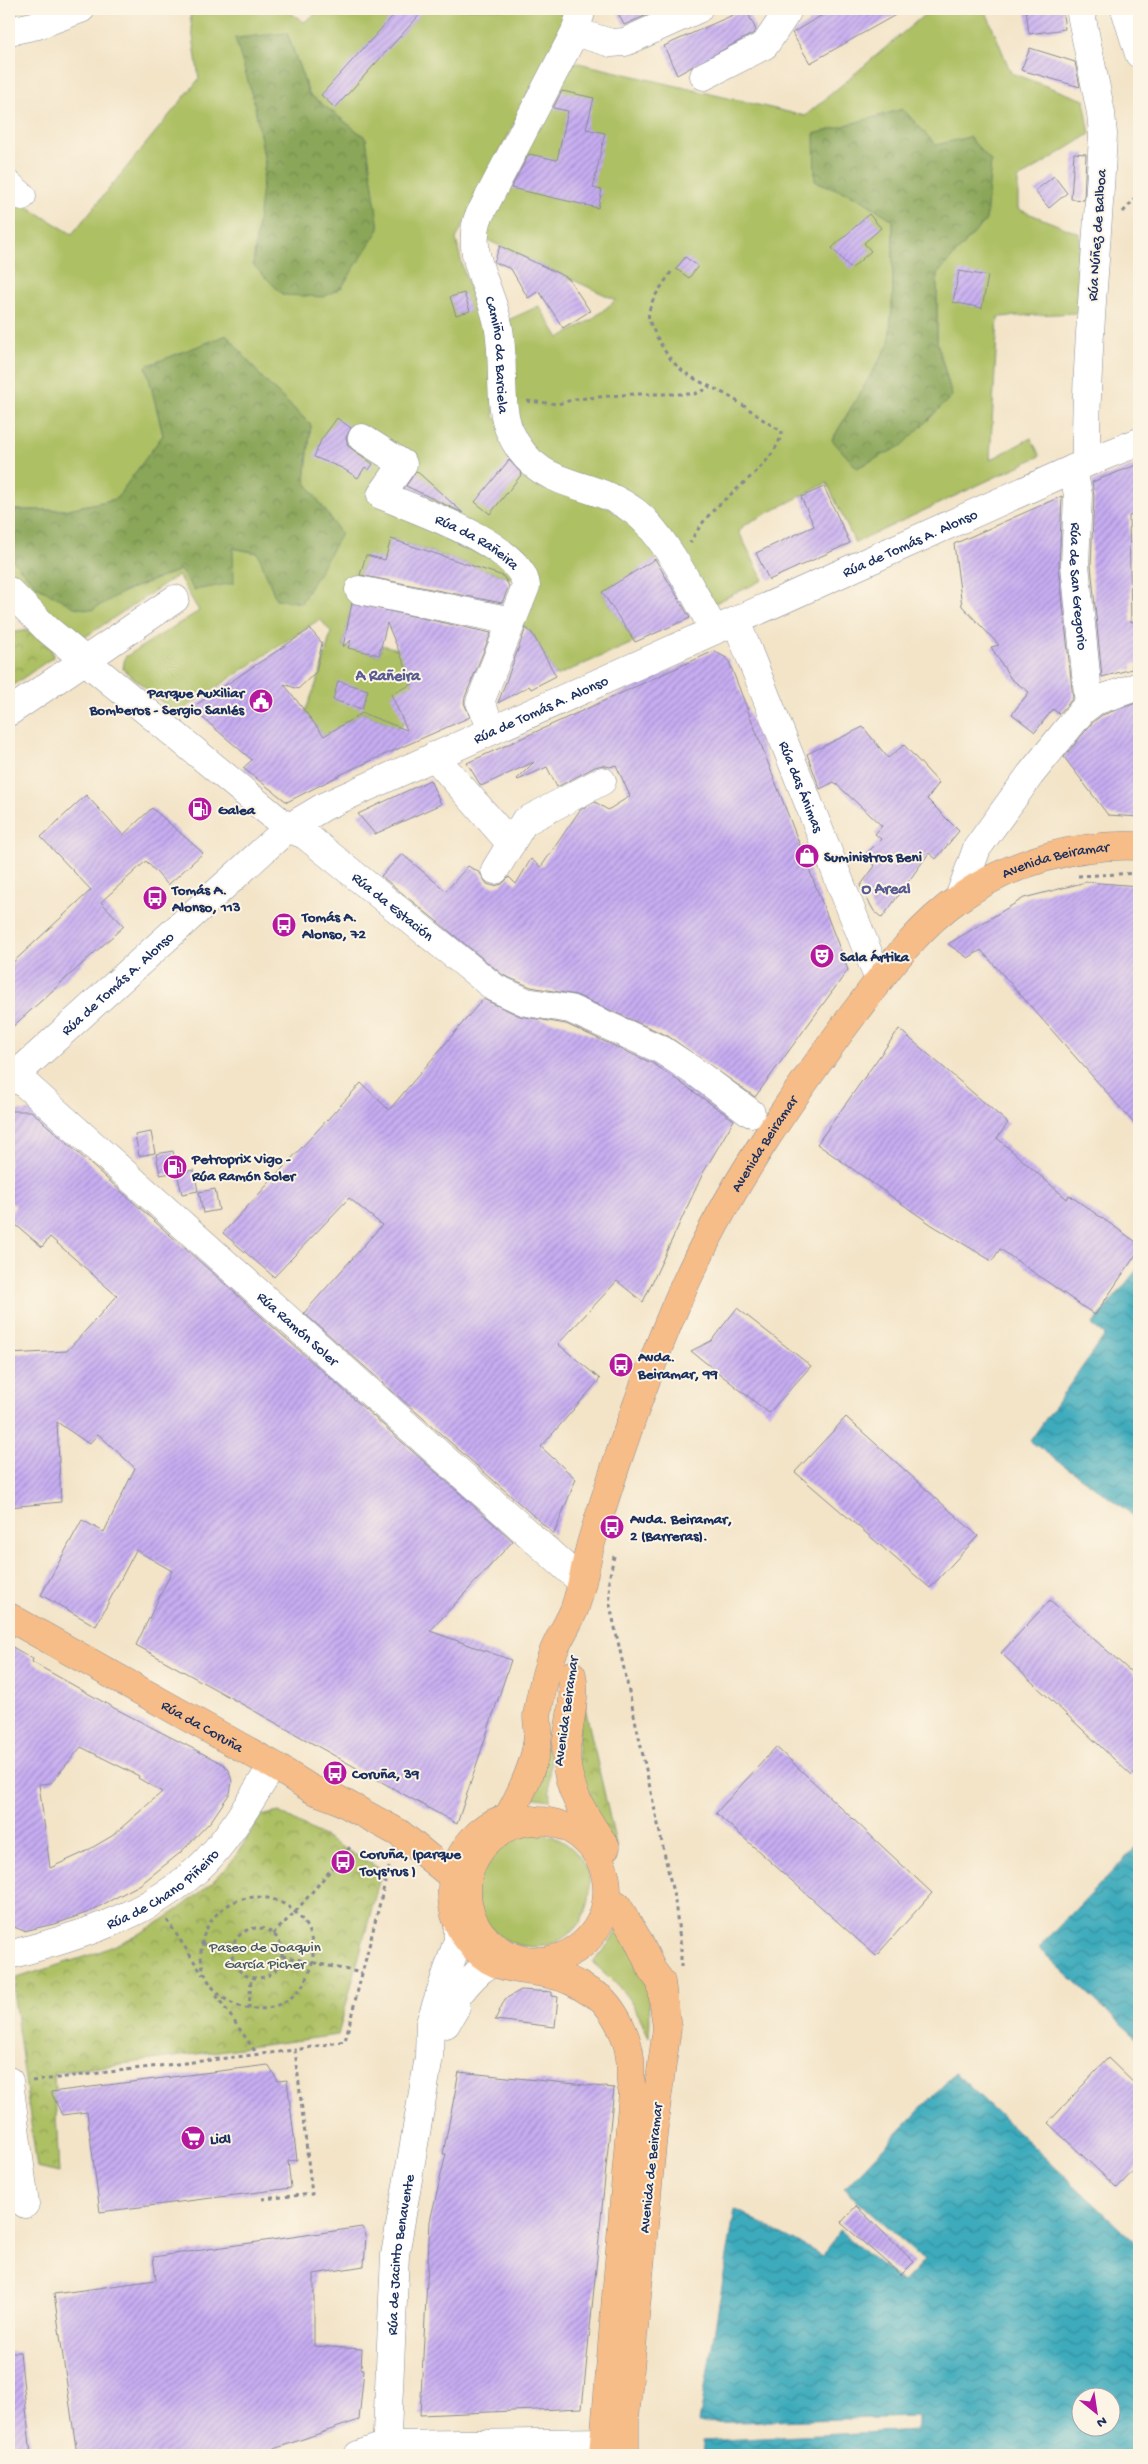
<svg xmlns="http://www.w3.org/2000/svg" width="1148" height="2464" font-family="'Gochi Hand',sans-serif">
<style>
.green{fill:#adc063;stroke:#647860;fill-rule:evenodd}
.forest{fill:url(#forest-crowns);stroke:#526a5c}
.park{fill:url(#park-crowns);stroke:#647860}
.water{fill:url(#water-waves);stroke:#2c6d8d;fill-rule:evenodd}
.building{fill:url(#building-hatch);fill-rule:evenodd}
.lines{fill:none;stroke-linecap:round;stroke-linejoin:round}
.minor-casing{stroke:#878a93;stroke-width:29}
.major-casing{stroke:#878a93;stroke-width:29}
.path{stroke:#878a93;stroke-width:3;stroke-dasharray:4 4;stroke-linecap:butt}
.minor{stroke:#fff;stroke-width:28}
.major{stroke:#f7bd88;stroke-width:28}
.labels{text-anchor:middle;stroke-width:4;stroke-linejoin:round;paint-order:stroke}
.street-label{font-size:15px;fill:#1b2f5e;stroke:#fcf5e5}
.poi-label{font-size:15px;font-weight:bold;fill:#1b2f5e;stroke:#fcf5e5;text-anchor:start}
.park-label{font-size:15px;fill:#475a60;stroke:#fcf5e5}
.neighbourhood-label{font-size:16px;font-weight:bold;fill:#575b92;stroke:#fcf5e5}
</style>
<defs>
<pattern id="forest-crowns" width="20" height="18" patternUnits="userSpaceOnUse" patternTransform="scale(1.25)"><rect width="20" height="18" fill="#8aa659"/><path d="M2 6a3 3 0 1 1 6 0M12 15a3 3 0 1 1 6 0" fill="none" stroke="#70884d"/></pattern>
<pattern id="park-crowns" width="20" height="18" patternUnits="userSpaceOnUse" patternTransform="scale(1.25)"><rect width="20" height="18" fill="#adc063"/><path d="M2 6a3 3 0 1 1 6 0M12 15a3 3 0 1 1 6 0" fill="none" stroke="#8c9c55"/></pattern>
<pattern id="water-waves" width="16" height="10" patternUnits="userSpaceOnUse" patternTransform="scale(1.25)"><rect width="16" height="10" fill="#3dabbc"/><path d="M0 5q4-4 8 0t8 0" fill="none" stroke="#328c9c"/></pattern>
<pattern id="building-hatch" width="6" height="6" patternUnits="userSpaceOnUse" patternTransform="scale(1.25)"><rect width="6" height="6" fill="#c7adf2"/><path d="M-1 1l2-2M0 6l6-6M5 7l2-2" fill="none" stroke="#a18dc7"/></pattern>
</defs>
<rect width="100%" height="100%" fill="#fcf5e5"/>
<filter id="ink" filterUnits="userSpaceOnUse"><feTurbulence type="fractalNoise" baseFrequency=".02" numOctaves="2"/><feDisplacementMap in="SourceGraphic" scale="10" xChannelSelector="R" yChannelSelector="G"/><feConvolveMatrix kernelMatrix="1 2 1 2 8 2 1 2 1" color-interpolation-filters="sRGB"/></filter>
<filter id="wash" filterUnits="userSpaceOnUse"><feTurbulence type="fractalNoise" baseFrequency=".0096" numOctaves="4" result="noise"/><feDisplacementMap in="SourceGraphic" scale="20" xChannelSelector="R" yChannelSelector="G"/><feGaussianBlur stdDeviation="1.12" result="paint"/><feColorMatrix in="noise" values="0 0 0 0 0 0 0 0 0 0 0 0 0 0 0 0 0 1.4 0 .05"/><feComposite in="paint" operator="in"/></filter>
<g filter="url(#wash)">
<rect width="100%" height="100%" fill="#f3e4c8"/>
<g class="green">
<path d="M200 9H285L304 22 323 9H570L569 14 456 239 463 269 493 359 494 417 643 534 658 558 602 592 635 642 556 676 532 633 518 622 519 581 392 539 389 547 400 564 366 556 354 595 343 646 379 655 382 645 413 653 407 670 413 684 404 722 401 728 362 713 324 736 305 712 320 674 331 632 320 619 176 714 123 669 125 657 199 611 178 575 82 639 33 603 9 571V556L35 585 91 610 123 592 180 570 233 583 232 548 258 553 276 599 341 534 305 481 311 425 263 379 227 335 147 366 163 435 116 499 64 510H9V192L23 204 72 234 199 79 190 15ZM287 33 309 94 366 138 261 205 265 162 254 101Z"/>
<path d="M931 9H985L1011 73 1084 100 1090 134 1018 179V209L1080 234 1077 313 998 317 990 460 1031 438 1040 456 855 543 827 483 744 525 739 532 763 580 709 606 660 523 543 462 516 425 506 321 539 306 559 338 591 320 616 300 481 237 570 61 805 116ZM969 137 986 220 937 274V342L952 396 832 440 889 344 893 292V220L857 197 815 181Z"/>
<polygon points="546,1744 552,1745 549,1775 550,1800 530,1797"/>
<circle cx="533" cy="1890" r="57"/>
<path d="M618 1927C643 1973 653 1984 649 2038 635 2003 622 1987 593 1963L612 1939Z"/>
</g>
<g class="forest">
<polygon points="287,33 309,94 366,138 379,229 342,287 324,297 283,295 253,265 265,162 254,101 235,38"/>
<polygon points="903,109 936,145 969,137 991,161 986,220 937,274 937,342 952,396 903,445 857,468 832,440 889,344 893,292 893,220 857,197 815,181 814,134"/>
<polygon points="227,335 263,379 311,425 305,481 341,534 301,603 276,599 258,553 233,548 234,583 194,590 180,570 123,592 92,610 74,607 35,585 9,556 9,510 64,510 116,499 163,435 146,366"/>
</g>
<g class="park">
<polygon points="30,630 51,647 53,657 9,688 9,633"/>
<polygon points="581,1690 617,1849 576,1784"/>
<path d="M279 1812 382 1870 338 2035 54 2073 59 2173 37 2168 14 1998 17 1978C41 1970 66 1963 90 1955 140 1938 191 1906 227 1867 240 1852 250 1832 261 1816Z"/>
</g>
<g class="water">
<polygon points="1139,1267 1139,1519 1030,1441 1105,1335 1092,1325"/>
<polygon points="1139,1844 1139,2040 1038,1948"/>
<path d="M955 2073 1139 2246V2455H705L702 2441 918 2430V2417L699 2423 735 2209 823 2256 839 2231 903 2283 924 2261 844 2189ZM1080 2396H1110V2426H1080Z"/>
</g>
<g id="blocks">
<g class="building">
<polygon points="399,9 425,9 335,108 321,95"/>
<polygon points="616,9 661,9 624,25"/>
<polygon points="746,9 756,30 754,33 677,75 664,46"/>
<polygon points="832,9 906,9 810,63 792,33"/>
<polygon points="1038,9 1062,9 1065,29 1029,34 1026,10"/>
<polygon points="1030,48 1075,62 1080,87 1021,70"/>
<polygon points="562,91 594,98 586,129 605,133 593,188 602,190 598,208 511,188 529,154 557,160 568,111 553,108"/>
<polygon points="1074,153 1086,154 1084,200 1071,199"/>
<polygon points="1054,176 1067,193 1049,208 1035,191"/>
<polygon points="869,214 881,228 864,243 871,251 851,269 832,248"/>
<polygon points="500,246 568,278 590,311 563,328 539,291 528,298 511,269 494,262"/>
<polygon points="685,257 698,266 689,278 676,269"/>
<polygon points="959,271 988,276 982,308 953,302"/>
<polygon points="464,293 470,311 456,315 450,297"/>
<polygon points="337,418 351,428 346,437 348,446 373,464 369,470 365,467 358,478 342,468 314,457 321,440"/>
<polygon points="509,460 522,474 490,514 475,502"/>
<polygon points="1139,464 1139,513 1129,516 1131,622 1139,621 1139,663 1132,664 1132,669 1102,677 1091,565 1094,496 1092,482"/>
<polygon points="416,471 421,475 463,513 406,486"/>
<polygon points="824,487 850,543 769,580 756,553 814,526 801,497"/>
<polygon points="1062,496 1059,567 1073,698 1059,714 1053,709 1035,732 1012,714 1029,692 1011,679 991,647 999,645 962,606 954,544"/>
<polygon points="391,539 503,576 509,586 502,603 360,575 366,555 385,560"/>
<polygon points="655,559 690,618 635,642 602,592"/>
<polygon points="352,603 491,633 465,697 464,703 470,717 350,770 287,802 243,768 252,760 191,708 310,629 322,643 316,672 298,689 284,684 324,736 362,713 407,730 391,694 413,684 387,623 379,655 348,648 351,640 343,647"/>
<polygon points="526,628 532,633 556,676 531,689 529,686 498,703"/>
<polygon points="714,651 728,659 848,970 755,1097 668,1036 576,995 531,987 503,975 381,876 402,854 446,891 468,866 480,873 487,884 494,886 502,884 509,877 516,884 531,859 541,867 580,810 595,802 608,810 630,796 616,765 610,767 602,765 595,767 557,787 547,767 518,780 517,779 534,762 481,786 467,763"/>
<polygon points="338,681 368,690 362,709 333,700"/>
<polygon points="1139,702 1139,817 1108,815 1064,757 1093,722 1102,715"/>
<polygon points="863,727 888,758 904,745 939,783 927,799 959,831 936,859 929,853 882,918 874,911 860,886 875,866 865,855 881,839 875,834 882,826 834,782 820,789 807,754"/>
<polygon points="430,780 441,804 375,834 358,814"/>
<polygon points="86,795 123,835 152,808 203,853 168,885 146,861 101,902 124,926 9,1030 9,966 91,890 41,837"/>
<polygon points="1086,882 1139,886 1139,1129 981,950 968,958 948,944 1024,898"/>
<polygon points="483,999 520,1016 566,1024 654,1064 734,1120 703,1173 643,1302 617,1281 558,1344 600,1379 541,1447 576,1479 554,1534 304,1313 382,1225 349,1198 274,1277 223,1233 361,1083 389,1110"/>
<polygon points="899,1029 1008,1123 997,1138 1067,1199 1069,1195 1139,1244 1139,1250 1095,1315 1000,1249 992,1261 932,1225 817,1144"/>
<polygon points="9,1111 31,1111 513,1541 430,1631 511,1660 457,1824 136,1645 172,1571 136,1550 96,1626 41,1595 82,1520 104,1532 135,1468 98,1434 89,1444 57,1422 61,1502 9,1507 9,1354 67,1351 117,1296 50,1237 42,1247 9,1219 9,1215 16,1206 9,1201"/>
<polygon points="151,1132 155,1153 139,1156 135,1135"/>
<polygon points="173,1151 177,1172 160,1175 156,1154"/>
<polygon points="194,1170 198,1191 182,1194 177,1173"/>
<polygon points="215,1189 219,1210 203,1213 199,1192"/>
<polygon points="737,1308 811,1366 769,1413 691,1351 711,1341"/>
<polygon points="846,1417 978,1536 930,1588 795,1472"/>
<polygon points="1050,1600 1139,1679 1139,1768 1132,1776 1001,1653"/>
<path d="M9 1645 33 1659 32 1662 114 1708 223 1764 229 1770 232 1782 230 1793 211 1821 180 1853 141 1884 89 1912 58 1923 24 1931 9 1925ZM81 1747 139 1776 138 1778 162 1792 112 1836 83 1853 50 1868 39 1784 51 1783Z"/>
<polygon points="776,1747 932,1893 876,1956 716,1813"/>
<polygon points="521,1990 552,1992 552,1996 558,1997 555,2027 495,2020 505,1999"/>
<polygon points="1108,2058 1139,2088 1139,2165 1117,2188 1048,2123"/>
<polygon points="268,2065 278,2081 287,2080 297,2160 288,2161 291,2188 100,2212 87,2112 62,2115 51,2092"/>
<polygon points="459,2072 614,2088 582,2408 420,2415 430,2221 446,2154 443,2154"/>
<polygon points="856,2206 914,2262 901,2275 841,2223"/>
<polygon points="362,2227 366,2235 364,2266 314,2274 314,2346 362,2349 361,2369 364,2369 359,2420 256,2455 77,2455 54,2294 156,2280 153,2257"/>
<polygon points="9,2352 20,2352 31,2455 9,2455"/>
</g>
</g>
</g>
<g filter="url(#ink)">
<use href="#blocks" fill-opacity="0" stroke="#878a93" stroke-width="1"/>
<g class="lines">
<defs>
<g id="minor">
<path id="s1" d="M582 9 575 32 478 218C466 254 489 285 497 320 506 354 497 405 510 432 538 493 589 477 634 511 663 532 696 597 714 630"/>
<path d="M1080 9 1101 113 1103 134C1098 244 1085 353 1086 463"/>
<polyline points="1125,9 1139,54"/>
<polyline points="9,31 38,25 81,9"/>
<polyline points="575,32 611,43 625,42 698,9"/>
<polyline points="704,76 765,45 787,12 785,9"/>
<polyline points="9,185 22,196"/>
<path id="s2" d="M362 438 403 464 381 495C415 509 523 546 526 586L480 702 493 730"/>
<path id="s3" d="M1073 469 1078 495 1075 565 1089 704"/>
<polyline points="359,590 512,621"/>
<path id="s4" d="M9 591 46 628 260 805 288 828 305 835 495 988 526 1002 570 1009 662 1050 698 1074 751 1113"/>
<path id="s5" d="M736 621 879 980"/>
<polyline points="9,712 175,599"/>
<polyline points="434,756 511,844"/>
<polyline points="495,870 524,822 602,781"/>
<polyline points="959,898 977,848 1030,775 1082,711 1095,701 1139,686"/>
<path id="s6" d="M15 1075 581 1581"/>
<path id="s7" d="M9 1081 288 828 325 806 1086 463 1139 442"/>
<path id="s8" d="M9 1955C83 1935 164 1912 216 1850 238 1824 254 1794 273 1765"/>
<path d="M446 2024 456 2007 455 1999C470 1979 487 1958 513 1957"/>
<polyline points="9,2081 25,2204"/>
<polyline points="358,2455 387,2445 603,2442"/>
<path id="s9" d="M386 2455 395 2255 429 2057 430 2023 458 1940V1923"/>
</g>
<g id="major">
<path id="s10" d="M9 1617 273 1765 313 1790 335 1798 399 1833 453 1877 464 1890"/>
<path d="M572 1675C576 1696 570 1719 567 1740 561 1781 584 1816 606 1847"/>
<circle cx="537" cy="1891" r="70"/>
<path d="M539 1822C514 1814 499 1816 479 1833 461 1849 450 1873 452 1897 453 1913 458 1927 468 1940 492 1972 514 1967 549 1974 564 1977 577 1983 590 1992 594 1994 600 1997 603 2000 617 2015 628 2038 630 2058 632 2070 628 2080 633 2091L603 2455"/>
<path id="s11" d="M498 1834C515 1806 536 1768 538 1735 539 1729 537 1723 537 1716 540 1698 544 1678 550 1661 555 1643 567 1627 574 1610 582 1589 585 1565 591 1543 616 1462 644 1379 678 1300 723 1196 787 1103 855 1012 887 970 917 927 961 897 1012 862 1077 843 1139 846"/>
<polyline points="607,1899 617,1905 638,1940 652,1970 661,1982 667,2028 655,2115 625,2418 625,2455"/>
</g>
</defs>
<use href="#minor" class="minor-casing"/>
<use href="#major" class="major-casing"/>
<g class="path">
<polyline points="1123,212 1139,194"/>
<path d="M671 272C664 284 651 298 649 312 647 319 652 327 655 333 679 384 702 377 741 404 757 414 764 422 782 431 777 463 730 491 710 514 702 523 695 533 690 543"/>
<polyline points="527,401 558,404 575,399 634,394 694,394 710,388"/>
<polyline points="1078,876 1139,873"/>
<polyline points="614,1556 609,1580 610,1605 675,1902 681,1948 681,1967"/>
<circle cx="257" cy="1953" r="56"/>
<polyline points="167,1920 203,1975"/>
<circle cx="257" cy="1953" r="25"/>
<polyline points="273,1934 296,1911 351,1846"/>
<polyline points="201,1944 232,1949"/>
<polyline points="282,1956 362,1973"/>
<polyline points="216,1995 257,2054"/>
<polyline points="249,2009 251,1979"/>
<polyline points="32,2081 295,2050"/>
<polyline points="262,2199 312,2194 295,2050 345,2041 389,1867"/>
</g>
<use href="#minor" class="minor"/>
<use href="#major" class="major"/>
</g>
</g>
<defs>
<symbol id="civic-disc" viewBox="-11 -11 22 22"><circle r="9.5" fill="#b5179e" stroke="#fcf5e5"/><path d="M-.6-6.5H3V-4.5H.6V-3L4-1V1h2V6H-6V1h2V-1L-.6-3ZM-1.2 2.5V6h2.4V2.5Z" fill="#fff"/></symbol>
<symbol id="fuel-disc" viewBox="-11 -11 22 22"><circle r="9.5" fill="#b5179e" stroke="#fcf5e5"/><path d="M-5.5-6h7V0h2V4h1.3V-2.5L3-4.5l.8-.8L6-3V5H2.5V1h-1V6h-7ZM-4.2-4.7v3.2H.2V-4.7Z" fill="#fff"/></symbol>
<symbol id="shop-disc" viewBox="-11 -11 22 22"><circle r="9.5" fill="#b5179e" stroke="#fcf5e5"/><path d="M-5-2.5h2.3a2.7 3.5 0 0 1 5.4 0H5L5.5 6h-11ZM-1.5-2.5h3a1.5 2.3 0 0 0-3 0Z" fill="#fff"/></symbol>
<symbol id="bus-disc" viewBox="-11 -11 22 22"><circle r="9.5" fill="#b5179e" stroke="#fcf5e5"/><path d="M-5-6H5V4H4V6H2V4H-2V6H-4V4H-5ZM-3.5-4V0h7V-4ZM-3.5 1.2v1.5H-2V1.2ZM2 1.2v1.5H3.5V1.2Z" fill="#fff"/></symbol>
<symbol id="theatre-disc" viewBox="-11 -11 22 22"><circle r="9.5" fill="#b5179e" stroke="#fcf5e5"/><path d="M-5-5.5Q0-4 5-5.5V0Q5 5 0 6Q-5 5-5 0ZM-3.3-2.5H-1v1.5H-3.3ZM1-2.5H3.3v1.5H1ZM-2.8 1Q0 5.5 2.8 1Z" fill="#fff"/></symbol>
<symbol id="supermarket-disc" viewBox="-11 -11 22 22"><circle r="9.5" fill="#b5179e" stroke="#fcf5e5"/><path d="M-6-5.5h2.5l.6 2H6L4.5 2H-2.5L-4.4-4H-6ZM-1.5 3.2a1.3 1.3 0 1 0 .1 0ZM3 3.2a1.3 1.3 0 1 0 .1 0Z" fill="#fff"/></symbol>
</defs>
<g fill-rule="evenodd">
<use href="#civic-disc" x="247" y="687" width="28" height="28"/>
<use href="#fuel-disc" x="186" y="795" width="28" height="28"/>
<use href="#shop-disc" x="793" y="842" width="28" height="28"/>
<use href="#bus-disc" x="141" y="884" width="28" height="28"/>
<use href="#bus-disc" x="270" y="911" width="28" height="28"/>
<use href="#theatre-disc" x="808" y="942" width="28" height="28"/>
<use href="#fuel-disc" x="161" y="1153" width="28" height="28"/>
<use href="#bus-disc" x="607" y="1351" width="28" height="28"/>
<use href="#bus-disc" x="598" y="1513" width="28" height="28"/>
<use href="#bus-disc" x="321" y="1759" width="28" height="28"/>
<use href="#bus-disc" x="329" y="1848" width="28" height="28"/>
<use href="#supermarket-disc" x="179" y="2124" width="28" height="28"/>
</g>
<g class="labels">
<g class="street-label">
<text transform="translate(1096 235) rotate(-86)" y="5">Rúa Núñez de Balboa</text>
<text dy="5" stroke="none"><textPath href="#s1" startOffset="374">Camiño da Barciela</textPath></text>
<text dy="5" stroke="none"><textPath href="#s7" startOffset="1061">Rúa de Tomás A. Alonso</textPath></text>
<text dy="5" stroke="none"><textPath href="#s2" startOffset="194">Rúa da Rañeira</textPath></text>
<text dy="5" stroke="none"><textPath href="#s3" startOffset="118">Rúa de San Gregorio</textPath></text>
<text dy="5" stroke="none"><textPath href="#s7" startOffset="656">Rúa de Tomás A. Alonso</textPath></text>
<text dy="5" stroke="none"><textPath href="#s5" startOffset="178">Rúa das Ánimas</textPath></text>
<text dy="5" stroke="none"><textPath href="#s11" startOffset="1166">Avenida Beiramar</textPath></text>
<text dy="5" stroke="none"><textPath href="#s4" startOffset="498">Rúa da Estación</textPath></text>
<text dy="5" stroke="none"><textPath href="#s7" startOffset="146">Rúa de Tomás A. Alonso</textPath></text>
<text dy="5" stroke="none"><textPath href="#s11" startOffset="746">Avenida Beiramar</textPath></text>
<text dy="5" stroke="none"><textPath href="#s6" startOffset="380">Rúa Ramón Soler</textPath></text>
<text transform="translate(565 1711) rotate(-82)" y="5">Avenida Beiramar</text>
<text dy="5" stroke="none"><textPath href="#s10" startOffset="222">Rúa da Coruña</textPath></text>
<text dy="5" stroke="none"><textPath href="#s8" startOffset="169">Rúa de Chano Piñeiro</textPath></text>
<text transform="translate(650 2168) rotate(-84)" y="5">Avenida de Beiramar</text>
<text dy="5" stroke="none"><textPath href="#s9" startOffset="201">Rúa de Jacinto Benavente</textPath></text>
</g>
<g class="poi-label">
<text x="244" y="697" text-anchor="end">Parque Auxiliar<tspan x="244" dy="17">Bomberos - Sergio Sanlés</tspan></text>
<text x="218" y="814">Galea</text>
<text x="824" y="861">Suministros Beni</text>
<text x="172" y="894">Tomás A.<tspan x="172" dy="17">Alonso, 113</tspan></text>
<text x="302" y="921">Tomás A.<tspan x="302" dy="17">Alonso, 72</tspan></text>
<text x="840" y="961">Sala Ártika</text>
<text x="192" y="1163">Petroprix Vigo -<tspan x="192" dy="17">Rúa Ramón Soler</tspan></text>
<text x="638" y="1361">Avda.<tspan x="638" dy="17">Beiramar, 99</tspan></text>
<text x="630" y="1523">Avda. Beiramar,<tspan x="630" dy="17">2 (Barreras).</tspan></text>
<text x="352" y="1778">Coruña, 39</text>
<text x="360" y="1858">Coruña, (parque<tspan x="360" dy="17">Toys'rus )</tspan></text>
<text x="210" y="2143">Lidl</text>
</g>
<g class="park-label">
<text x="265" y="1951">Paseo de Joaquin<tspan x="265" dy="17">García Picher</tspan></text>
</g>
<g class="neighbourhood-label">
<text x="388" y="680">A Rañeira</text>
<text x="886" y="893">O Areal</text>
</g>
</g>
<rect width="1148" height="2464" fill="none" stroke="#fcf5e5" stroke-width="30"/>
<g transform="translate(1096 2412) rotate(150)"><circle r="24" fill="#fcf5e5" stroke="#a2a6af"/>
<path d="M0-4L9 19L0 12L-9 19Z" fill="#b5179e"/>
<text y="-8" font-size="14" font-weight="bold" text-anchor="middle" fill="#1b2f5e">N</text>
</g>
</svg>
